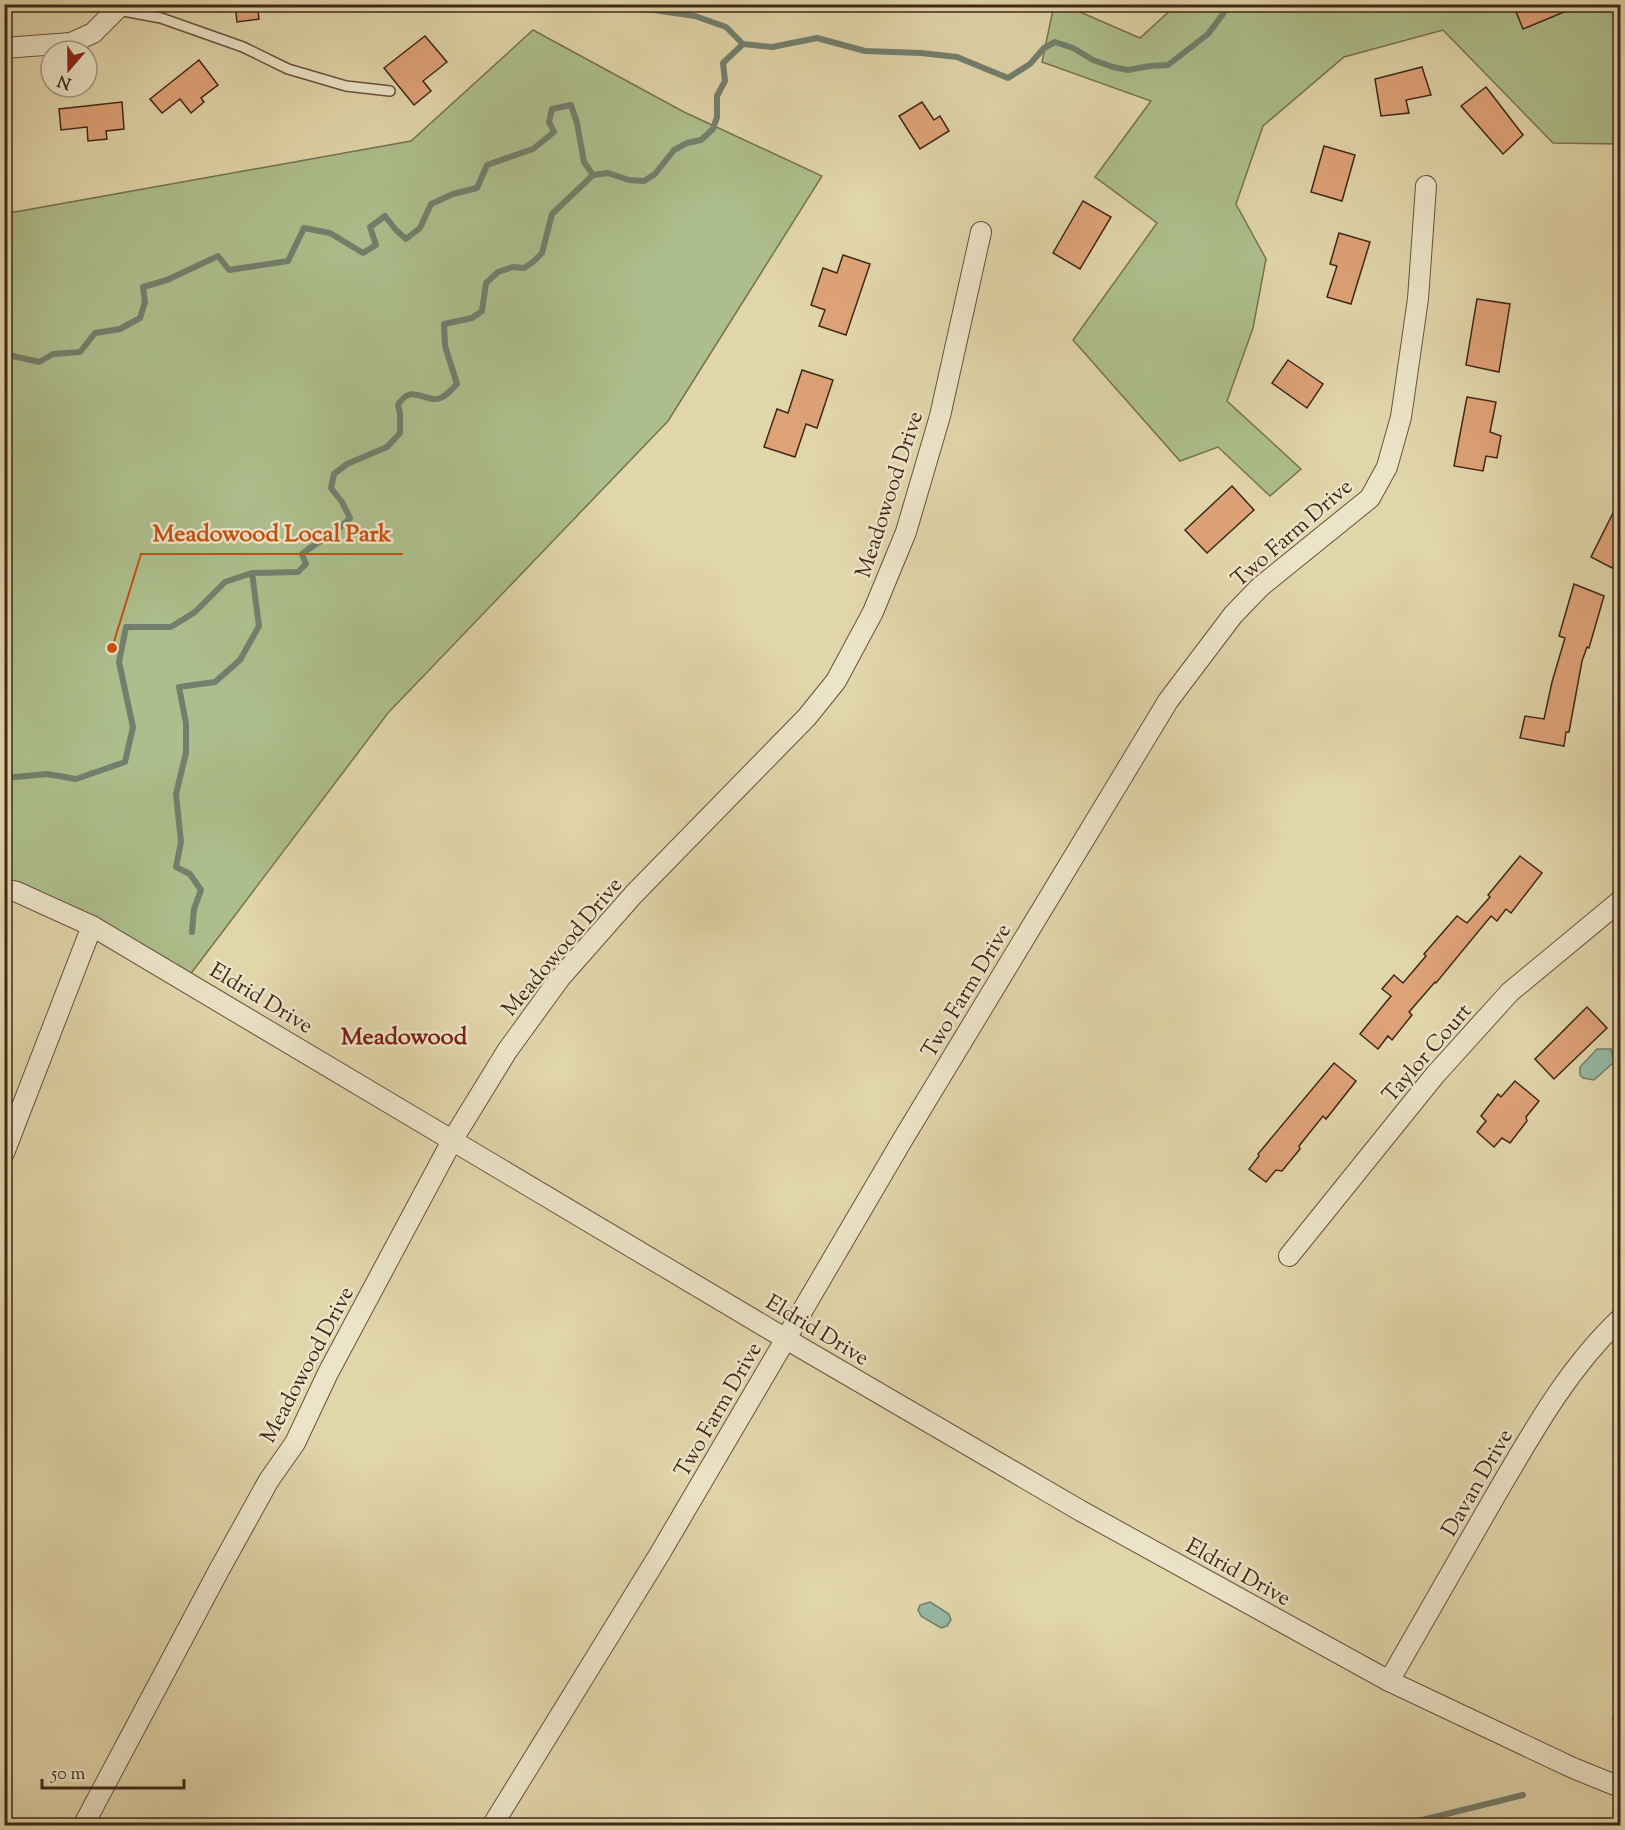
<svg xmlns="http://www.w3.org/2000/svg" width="1625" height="1830" font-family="'Sorts Mill Goudy',serif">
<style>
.green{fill:#adbe8c;stroke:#767252;stroke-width:1.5}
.water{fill:#95b9a5;stroke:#737f6d;stroke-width:1.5}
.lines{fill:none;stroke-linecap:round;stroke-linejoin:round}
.stream{stroke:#737f6d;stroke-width:6}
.building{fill:#dea277;stroke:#402719;stroke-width:1.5}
.service-casing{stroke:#68523d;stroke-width:12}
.minor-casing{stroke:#68523d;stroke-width:22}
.service{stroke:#ece4c8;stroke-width:9}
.minor{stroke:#ece4c8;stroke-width:20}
.labels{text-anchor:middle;stroke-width:5;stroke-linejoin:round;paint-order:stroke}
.street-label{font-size:22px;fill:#402719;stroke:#ece4c8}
.neighbourhood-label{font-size:24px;font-weight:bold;fill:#7a1f14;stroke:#ece4c8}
.leader{fill:none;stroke:#c64f0f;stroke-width:2}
.callout-dot{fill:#c64f0f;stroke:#ece4c8;stroke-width:2}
.callout-label{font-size:24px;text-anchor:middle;font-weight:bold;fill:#c64f0f;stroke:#ece4c8;stroke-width:5;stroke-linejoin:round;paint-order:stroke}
</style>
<rect width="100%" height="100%" fill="#e1d5aa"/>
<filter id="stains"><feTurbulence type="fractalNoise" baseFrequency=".00333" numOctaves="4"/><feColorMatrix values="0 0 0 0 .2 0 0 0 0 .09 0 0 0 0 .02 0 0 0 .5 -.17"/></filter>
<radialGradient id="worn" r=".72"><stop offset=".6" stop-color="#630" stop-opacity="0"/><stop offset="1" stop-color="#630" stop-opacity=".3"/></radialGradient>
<g class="green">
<polygon points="1054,5 1064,5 1140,38 1176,5 1620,5 1620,144 1553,143 1443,30 1344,57 1263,126 1236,204 1266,259 1253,328 1227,401 1301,469 1270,496 1218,447 1180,461 1073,340 1157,223 1095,177 1151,101 1042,62"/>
<polygon points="533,30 684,112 822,176 668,421 388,713 186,980 5,889 4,214 411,141"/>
</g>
<g class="water">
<polygon points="1597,1049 1611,1049 1614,1062 1594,1080 1583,1078 1580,1075 1580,1067"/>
<polygon points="930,1602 949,1614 951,1620 947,1626 941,1628 921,1616 918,1610 920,1605"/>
</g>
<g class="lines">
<g class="stream">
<polyline points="600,4 602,7 654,10 695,16 726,27 743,44"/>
<polyline points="4,354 39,362 53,354 80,352 95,333 120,329 140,318 145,302 143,287 167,280 218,256 229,270 288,261 304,228 330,233 363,253 376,245 370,227 385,216 396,230 406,239 420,228 431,204 453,194 477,188 487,165 533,149 554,132 549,122 552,109 571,105 577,123 584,162 593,175"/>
<path d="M4 778 47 774 76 779 125 762 133 727 119 662 126 627H171L195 612 225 582 252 573 298 572 306 564 302 554C318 541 337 533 350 518L342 502 331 488 334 474 347 464 387 447 400 433V414L398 405C411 384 421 400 437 399 445 398 452 389 457 384L445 346 444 324 472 318 482 311 486 283 498 272 513 267 524 268 533 262 542 253 552 214 593 175 608 173 629 180 644 181 655 174 674 150 687 143 701 140 713 129 717 117V96L725 81 723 63 743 44 772 47 817 38 865 51 921 53 957 57 1008 78 1030 64 1044 48 1055 42 1073 48 1093 60 1113 67 1128 70 1150 66 1168 65 1208 34 1223 14 1227 4"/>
<polyline points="192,932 194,909 201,890 190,874 176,867 181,842 176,794 186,753 186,723 179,687 215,682 240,660 259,626 252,573"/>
<polyline points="1615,1719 1620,1709"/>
<polyline points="1398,1826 1523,1795"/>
</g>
</g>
<g class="building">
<polygon points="235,4 257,4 259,19 237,22"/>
<polygon points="1513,4 1581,4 1581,5 1523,29"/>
<polygon points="425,36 447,62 423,81 431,91 414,105 384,68"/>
<polygon points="199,60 218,85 201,98 204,102 191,113 180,99 162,113 150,99"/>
<polygon points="1422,67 1431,95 1406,100 1409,113 1381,116 1375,79"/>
<polygon points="1486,87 1523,135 1503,154 1461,106"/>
<polygon points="122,102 124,129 106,131 107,139 88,141 87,127 61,130 59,109"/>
<polygon points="922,102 934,120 940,116 949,131 920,149 899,116"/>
<polygon points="1324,146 1355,155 1342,201 1311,192"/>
<polygon points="1083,201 1111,217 1080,269 1053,253"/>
<polygon points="1339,233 1370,242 1351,304 1327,297 1337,266 1330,264"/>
<polygon points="843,255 870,264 846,335 819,326 825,310 811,305 823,268 837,273"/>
<polygon points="1477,299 1510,304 1499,372 1466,365"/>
<polygon points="1288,360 1323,384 1307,408 1272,383"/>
<polygon points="802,370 833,380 817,428 806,424 795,457 764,447 777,409 788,413"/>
<polygon points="1467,397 1496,402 1490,432 1501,436 1497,458 1486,456 1483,471 1454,466"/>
<polygon points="1232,486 1254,510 1207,553 1185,530"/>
<polygon points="1620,499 1620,551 1612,568 1591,557"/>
<polygon points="1574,584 1604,596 1589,648 1587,647 1582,661 1569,732 1566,732 1564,746 1520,738 1525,716 1544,719 1552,682 1565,638 1559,636"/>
<polygon points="1520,856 1542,873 1511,913 1506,909 1497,921 1491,916 1436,983 1435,982 1409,1012 1412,1015 1392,1040 1388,1036 1378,1049 1360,1034 1391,996 1382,989 1394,975 1403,983 1426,956 1424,954 1457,916 1467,923 1490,897 1488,895"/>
<polygon points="1587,1007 1607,1028 1554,1079 1535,1059"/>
<polygon points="1334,1063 1356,1081 1326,1119 1323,1116 1299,1146 1300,1149 1282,1171 1276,1170 1266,1182 1249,1169 1259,1156 1258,1154"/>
<polygon points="1515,1081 1539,1101 1526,1117 1527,1121 1510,1143 1502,1138 1494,1147 1477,1132 1486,1121 1481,1116 1498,1094 1501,1097"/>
</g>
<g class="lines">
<defs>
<polyline id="service" points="118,10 161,18 243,47 288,69 346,86 390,91"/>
<g id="minor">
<polyline points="4,48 71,43 93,33 122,4"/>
<polyline points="4,889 17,892 92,926 786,1339 1081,1511 1389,1681 1573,1768 1620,1787"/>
<polyline points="4,1153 92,926"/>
<polyline points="1289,1256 1435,1075 1510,992 1620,901"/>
<path d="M1389 1681C1424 1620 1459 1559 1494 1498 1531 1435 1567 1369 1620 1319"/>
<polyline points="83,1826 218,1572 269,1480 295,1443 328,1373 453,1139 507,1051 560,978 634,894 807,717 836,681 873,612 906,532 940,416 981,232"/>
<polyline points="492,1826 659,1555 903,1139 1168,701 1233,615 1260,587 1370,498 1387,467 1401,417 1418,299 1426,186"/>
</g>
</defs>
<use href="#service" class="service-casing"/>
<use href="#minor" class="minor-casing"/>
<use href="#service" class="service"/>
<use href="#minor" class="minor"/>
</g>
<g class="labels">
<g class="street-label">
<text transform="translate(888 494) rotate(-72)" y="8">Meadowood Drive</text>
<text transform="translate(1291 532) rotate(-41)" y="8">Two Farm Drive</text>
<text transform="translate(561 946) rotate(-50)" y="8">Meadowood Drive</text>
<text transform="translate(965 990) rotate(-59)" y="8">Two Farm Drive</text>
<text transform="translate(262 997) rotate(31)" y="8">Eldrid Drive</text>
<text transform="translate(1426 1052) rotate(-49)" y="8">Taylor Court</text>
<text transform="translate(818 1329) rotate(31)" y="8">Eldrid Drive</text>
<text transform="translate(306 1364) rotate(-62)" y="8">Meadowood Drive</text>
<text transform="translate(717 1409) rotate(-60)" y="8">Two Farm Drive</text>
<text transform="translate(1476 1482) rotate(-60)" y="8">Davan Drive</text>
<text transform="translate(1239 1571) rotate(29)" y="8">Eldrid Drive</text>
</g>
<g class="neighbourhood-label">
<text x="404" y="1044">Meadowood</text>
</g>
</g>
<path class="leader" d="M112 648L141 554H403"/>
<circle class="callout-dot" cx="112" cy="648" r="6"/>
<g class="callout-label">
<text x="272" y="541">Meadowood Local Park</text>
</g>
<rect width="1625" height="1830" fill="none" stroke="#e1d5aa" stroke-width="24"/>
<rect x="6" y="6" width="1613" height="1818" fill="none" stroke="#402719" stroke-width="3"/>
<rect x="12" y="12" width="1601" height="1806" fill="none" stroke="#402719" stroke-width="1.5"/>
<g transform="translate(69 69) rotate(200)"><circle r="28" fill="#ece4c8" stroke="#a79882" stroke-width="1.5"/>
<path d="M0-4.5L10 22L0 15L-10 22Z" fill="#8f2418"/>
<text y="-9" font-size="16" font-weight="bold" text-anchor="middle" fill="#402719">N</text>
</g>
<path d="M42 1779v9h142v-9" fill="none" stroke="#402719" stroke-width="3"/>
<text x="51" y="1779" font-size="18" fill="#402719" stroke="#ece4c8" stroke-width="4.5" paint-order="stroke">50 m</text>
<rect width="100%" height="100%" filter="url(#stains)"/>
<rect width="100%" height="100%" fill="url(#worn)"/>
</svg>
